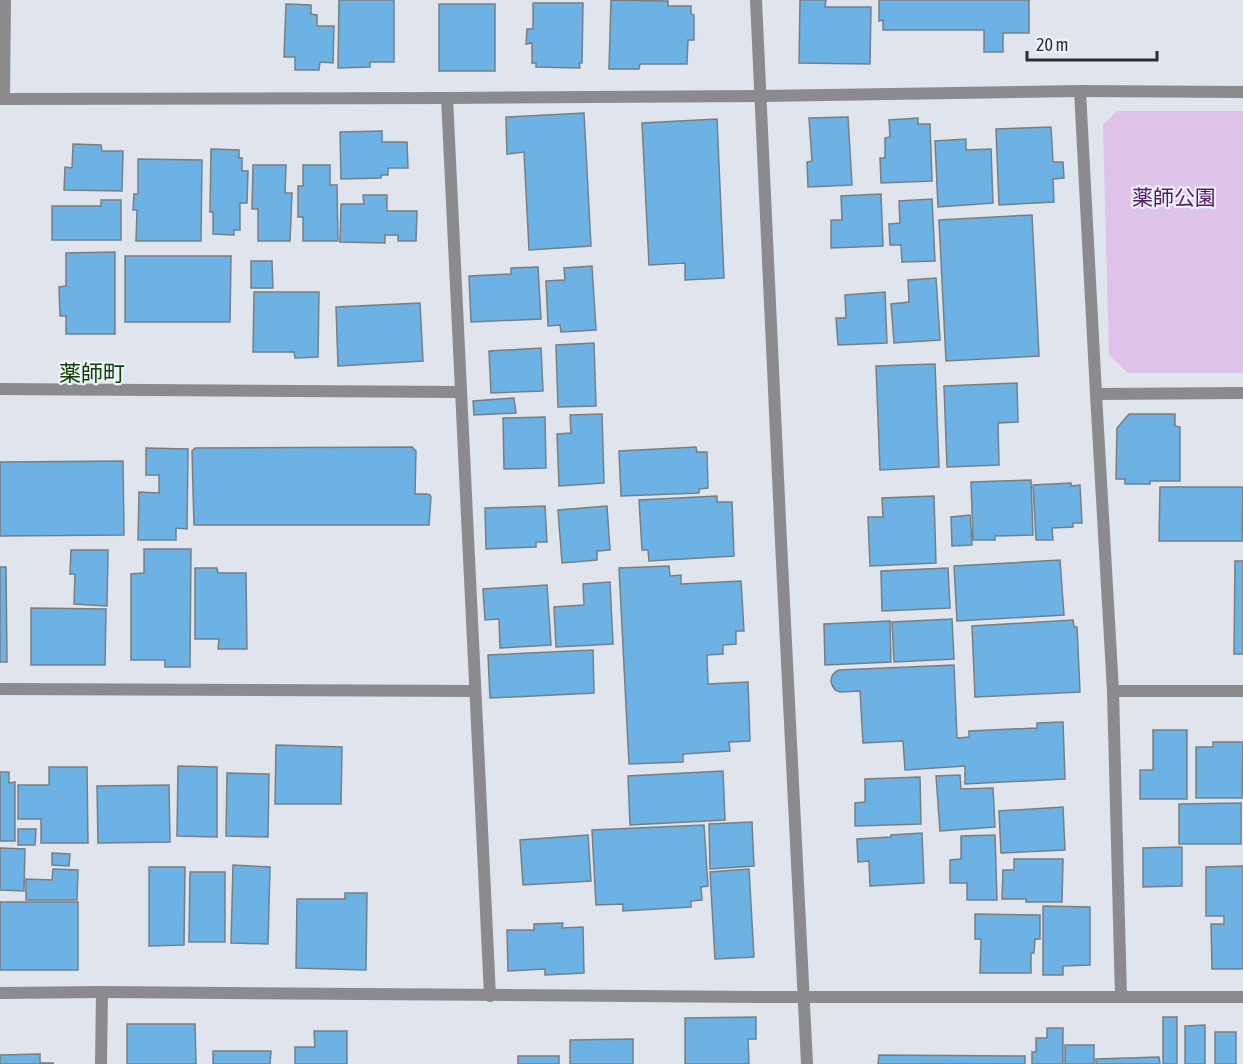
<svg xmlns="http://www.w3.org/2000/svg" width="1243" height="1064" font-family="'Asap Condensed','Noto Sans JP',sans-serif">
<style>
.green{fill:#dec2e8}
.building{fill:#6db2e4;stroke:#777f85;stroke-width:1.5}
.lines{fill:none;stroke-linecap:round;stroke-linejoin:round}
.minor{stroke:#8b8b8f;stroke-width:12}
.tertiary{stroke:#8b8b8f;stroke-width:12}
.labels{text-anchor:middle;stroke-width:4.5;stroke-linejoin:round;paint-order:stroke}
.park-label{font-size:21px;fill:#531b65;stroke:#edf1fa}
.neighbourhood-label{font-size:22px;fill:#113f03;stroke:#edf1fa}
</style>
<rect width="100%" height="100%" fill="#dfe4ed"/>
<polygon class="green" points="1117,111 1243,111 1243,373 1128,373 1109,355 1103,125"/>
<g class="building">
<polygon points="339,0 394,0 394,62 370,62 370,67 338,68"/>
<polygon points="611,0 668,1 668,6 691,6 691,14 694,15 694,40 688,40 687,64 640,64 639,69 609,69"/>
<polygon points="800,0 826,0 825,7 871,7 870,64 799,63"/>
<polygon points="879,0 1029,0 1029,33 1003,33 1003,52 984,52 984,30 883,30 883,20 879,21"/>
<polygon points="533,3 583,3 582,63 579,63 580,68 536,67 536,63 532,63 532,43 526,44 527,29 533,29"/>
<polygon points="286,4 311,5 311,14 317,15 317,26 334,26 333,63 320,62 319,70 295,70 295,57 284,57"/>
<rect x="439" y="4" width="56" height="67"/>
<polygon points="584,113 591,246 529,250 524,152 507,154 506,117"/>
<polygon points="848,117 852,185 808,187 807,162 812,161 809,118"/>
<polygon points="918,118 918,124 930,124 932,181 881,183 880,158 885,158 885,138 890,137 889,120"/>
<polygon points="717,119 724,278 685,280 685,263 649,265 642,123"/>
<polygon points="1051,127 1053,162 1063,162 1064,178 1053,179 1054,202 999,205 996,129"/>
<polygon points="382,131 382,142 407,142 408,168 388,168 388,175 381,175 381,178 341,179 340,132"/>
<polygon points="966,139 966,150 991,149 993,203 938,207 935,141"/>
<polygon points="73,144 101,145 102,151 123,151 122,191 64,190 65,167 72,168"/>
<polygon points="211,149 239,150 239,158 242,158 242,171 248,171 247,203 240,203 240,230 234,230 234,235 213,234 213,212 210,212"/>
<polygon points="138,159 202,160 201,241 136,241 137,210 133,210 134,194 138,194"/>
<polygon points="253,165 286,165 285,193 292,193 290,241 258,241 258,209 252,209"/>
<polygon points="303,165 330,165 330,185 337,185 338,241 303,241 303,217 298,217 298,186 303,186"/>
<polygon points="881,194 883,246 831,248 831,220 842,220 841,196"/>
<polygon points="363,195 387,195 387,211 417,211 416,241 398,241 398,235 385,235 385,243 340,242 341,204 364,204"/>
<polygon points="932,199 935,261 902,262 901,245 890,245 889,224 900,223 899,201"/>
<polygon points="101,200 121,200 121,240 52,240 52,206 101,206"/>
<polygon points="1032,215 1039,356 946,361 939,220"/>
<polygon points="115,252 115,334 66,334 66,316 60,316 59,287 66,286 66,253"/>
<polygon points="125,256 231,256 230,322 125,322"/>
<polygon points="251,261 272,261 273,288 251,288"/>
<polygon points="592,266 596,330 561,332 560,325 548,326 546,281 565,280 564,268"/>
<polygon points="538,267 541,319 471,322 469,276 511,274 511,268"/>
<polygon points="936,278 940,340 894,343 891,304 909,302 908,280"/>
<polygon points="254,292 319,292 318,357 295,358 294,352 253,352"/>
<polygon points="885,292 887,343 838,345 836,318 846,318 845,295"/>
<polygon points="420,303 423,361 338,366 336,307"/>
<polygon points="594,343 596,406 558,407 556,345"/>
<polygon points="541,348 543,391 491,393 489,351"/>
<polygon points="935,364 939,467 880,470 876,366"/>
<polygon points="1017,383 1018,422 998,423 999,465 947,467 944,386"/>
<polygon points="514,398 516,413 474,415 473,401"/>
<polygon points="602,414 604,483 559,486 557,434 571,433 570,415"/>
<polygon points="1129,414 1175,414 1175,426 1180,427 1180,481 1150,481 1150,484 1125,484 1125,479 1116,479 1117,428"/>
<polygon points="545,417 546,468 504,469 503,418"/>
<polygon points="412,447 416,451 415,494 427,494 430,495 431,497 429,525 194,525 192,451 195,448"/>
<polygon points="696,447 697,452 707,452 708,488 699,489 699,493 621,496 619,451"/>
<polygon points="146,448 188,449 187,529 176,528 176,540 138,540 139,492 159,493 159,475 146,475"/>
<polygon points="123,461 124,535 0,536 0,462"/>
<polygon points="1031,480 1033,535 995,536 995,540 973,540 971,482"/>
<polygon points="1071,483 1071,486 1080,485 1082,523 1073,523 1073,527 1052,528 1053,540 1036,540 1033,485"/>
<polygon points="1160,487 1243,487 1242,541 1159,541"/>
<polygon points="717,496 717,502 732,502 734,556 649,561 648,550 642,550 639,500"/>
<polygon points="934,496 936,563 870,566 868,517 883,517 882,498"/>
<polygon points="545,506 547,542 536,542 536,547 486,549 485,508"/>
<polygon points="607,506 610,550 597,551 597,560 562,563 558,510"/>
<polygon points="970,515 972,545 952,546 951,517"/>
<polygon points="144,549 191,549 190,667 165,667 165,660 131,660 131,574 144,573"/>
<polygon points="71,550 108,550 107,606 74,604 75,574 70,574"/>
<polygon points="1060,560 1064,615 957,621 954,566"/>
<polygon points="1235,561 1243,561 1243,654 1234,654"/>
<polygon points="669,566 670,576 681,575 681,584 741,581 744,631 736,631 736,644 723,645 723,654 707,655 708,684 748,682 750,741 729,742 730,751 683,754 683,762 629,764 619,568"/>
<polygon points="0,567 6,567 7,662 0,662"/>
<polygon points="195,568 217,568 218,573 246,573 247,649 218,649 219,639 195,639"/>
<polygon points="948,568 950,608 882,611 881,571"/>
<polygon points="610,582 613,644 556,647 554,607 584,605 583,584"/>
<polygon points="547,585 551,645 500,648 499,619 485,620 483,589"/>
<polygon points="31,608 106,609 105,665 31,665"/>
<polygon points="952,619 954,659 894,662 892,622"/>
<polygon points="1073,620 1074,627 1077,627 1080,692 975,697 972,626"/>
<polygon points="890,621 891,662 825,665 824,624"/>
<polygon points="593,650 594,693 490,698 488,655"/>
<polygon points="954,665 957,738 969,737 969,731 1037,728 1037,723 1063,722 1065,779 965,784 965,766 905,770 903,741 863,743 860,691 840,692 835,690 832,685 831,681 832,676 835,672 839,670"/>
<polygon points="1153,730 1187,730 1187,799 1140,799 1140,770 1153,770"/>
<polygon points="1213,742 1243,742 1242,798 1196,798 1196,747 1213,747"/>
<polygon points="276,745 342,747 341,804 275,804"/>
<polygon points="178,766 217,767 217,837 177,836"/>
<polygon points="49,767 87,767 88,843 41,843 41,819 18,819 18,785 49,785"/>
<polygon points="723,771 725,820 630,825 628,776"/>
<polygon points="0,772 9,772 9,783 15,782 15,841 0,841"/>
<polygon points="227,773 269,774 268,837 226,836"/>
<polygon points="960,775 961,789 993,788 995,827 940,831 936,776"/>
<polygon points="920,777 921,824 855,826 855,803 865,802 865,779"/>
<polygon points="169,785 170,842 98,843 97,786"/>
<polygon points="1241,803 1241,844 1179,844 1179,804"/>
<polygon points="1063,807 1065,850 1001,853 999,811"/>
<polygon points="752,822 754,866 710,869 709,824"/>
<polygon points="704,825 708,886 701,887 702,900 691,901 691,907 623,911 623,904 596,905 592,830"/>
<polygon points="18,829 36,829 35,845 18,845"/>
<polygon points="922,833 924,883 870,886 869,861 858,862 857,839 891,837 891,835"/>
<polygon points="588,835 591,881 523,885 520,840"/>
<polygon points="995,835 997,900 967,900 967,883 950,883 950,860 961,859 961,836"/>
<polygon points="1182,847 1182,886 1143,887 1143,848"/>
<polygon points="0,848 25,849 24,891 0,890"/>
<polygon points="52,853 70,854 69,866 52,865"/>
<polygon points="1014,859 1063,859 1062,902 1026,902 1026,899 1002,899 1003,870 1014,870"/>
<polygon points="233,865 270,867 268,944 231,943"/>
<polygon points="1243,866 1243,969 1212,969 1211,924 1224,924 1224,916 1206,916 1206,867"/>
<polygon points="149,867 185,867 184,945 149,946"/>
<polygon points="53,869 78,870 77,900 26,900 26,879 52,880"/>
<polygon points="749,869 754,957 715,959 710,872"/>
<polygon points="190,872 225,872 225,942 189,942"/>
<polygon points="345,893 367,893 366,970 296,968 297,899 345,899"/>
<rect x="0" y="902" width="78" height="68"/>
<polygon points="1043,906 1090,907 1090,965 1063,966 1063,975 1043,975"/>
<polygon points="975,914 1040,915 1040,939 1035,939 1034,953 1031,953 1031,973 980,973 981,939 975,939"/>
<polygon points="563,923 562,928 583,927 584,973 545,975 545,969 508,971 507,930 534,930 534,924"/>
<polygon points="756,1017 756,1039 748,1039 749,1064 685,1064 685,1018"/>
<rect x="1163" y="1017" width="14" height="47"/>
<polygon points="127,1024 195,1024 196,1064 127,1064"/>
<polygon points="1205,1025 1205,1064 1185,1064 1185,1026"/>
<polygon points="1047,1028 1063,1028 1063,1064 1032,1064 1032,1052 1036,1052 1036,1038 1047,1038"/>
<polygon points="314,1031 347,1031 347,1064 295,1064 295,1047 315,1047"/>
<rect x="1215" y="1032" width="21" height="32"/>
<polygon points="633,1039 633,1064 570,1064 570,1040"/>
<rect x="1065" y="1045" width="29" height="19"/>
<polygon points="213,1051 271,1051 270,1064 213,1064"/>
<polygon points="40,1054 40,1063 53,1063 53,1064 0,1064 0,1055"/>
<polygon points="879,1055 1025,1056 1025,1064 878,1064"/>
<rect x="518" y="1056" width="41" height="8"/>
<polygon points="1159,1057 1160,1064 1096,1064 1096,1059"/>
</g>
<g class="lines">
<g class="minor">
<polyline points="1080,91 1096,394 1113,691 1121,997"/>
<path d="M447 98C459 397 476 696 490 996"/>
<polyline points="0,99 447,98 761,96 1080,91 1243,92"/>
<polyline points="4,99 5,0"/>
<polyline points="0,389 459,392"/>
<polyline points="1096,394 1243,393"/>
<polyline points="0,689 475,691"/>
<polyline points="1113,691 1243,691"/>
<polyline points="0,993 102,992 757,997 1243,997"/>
<polyline points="101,1064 102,992"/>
</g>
<polyline class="tertiary" points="756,0 781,542 807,1064"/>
</g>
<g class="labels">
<g class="park-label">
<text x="1174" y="205">薬師公園</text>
</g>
<g class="neighbourhood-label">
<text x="92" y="381">薬師町</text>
</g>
</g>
<path d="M1027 51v9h130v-9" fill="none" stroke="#2c2d31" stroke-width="3"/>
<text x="1036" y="51" font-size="18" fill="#2c2d31" stroke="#edf1fa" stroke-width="4.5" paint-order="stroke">20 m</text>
</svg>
